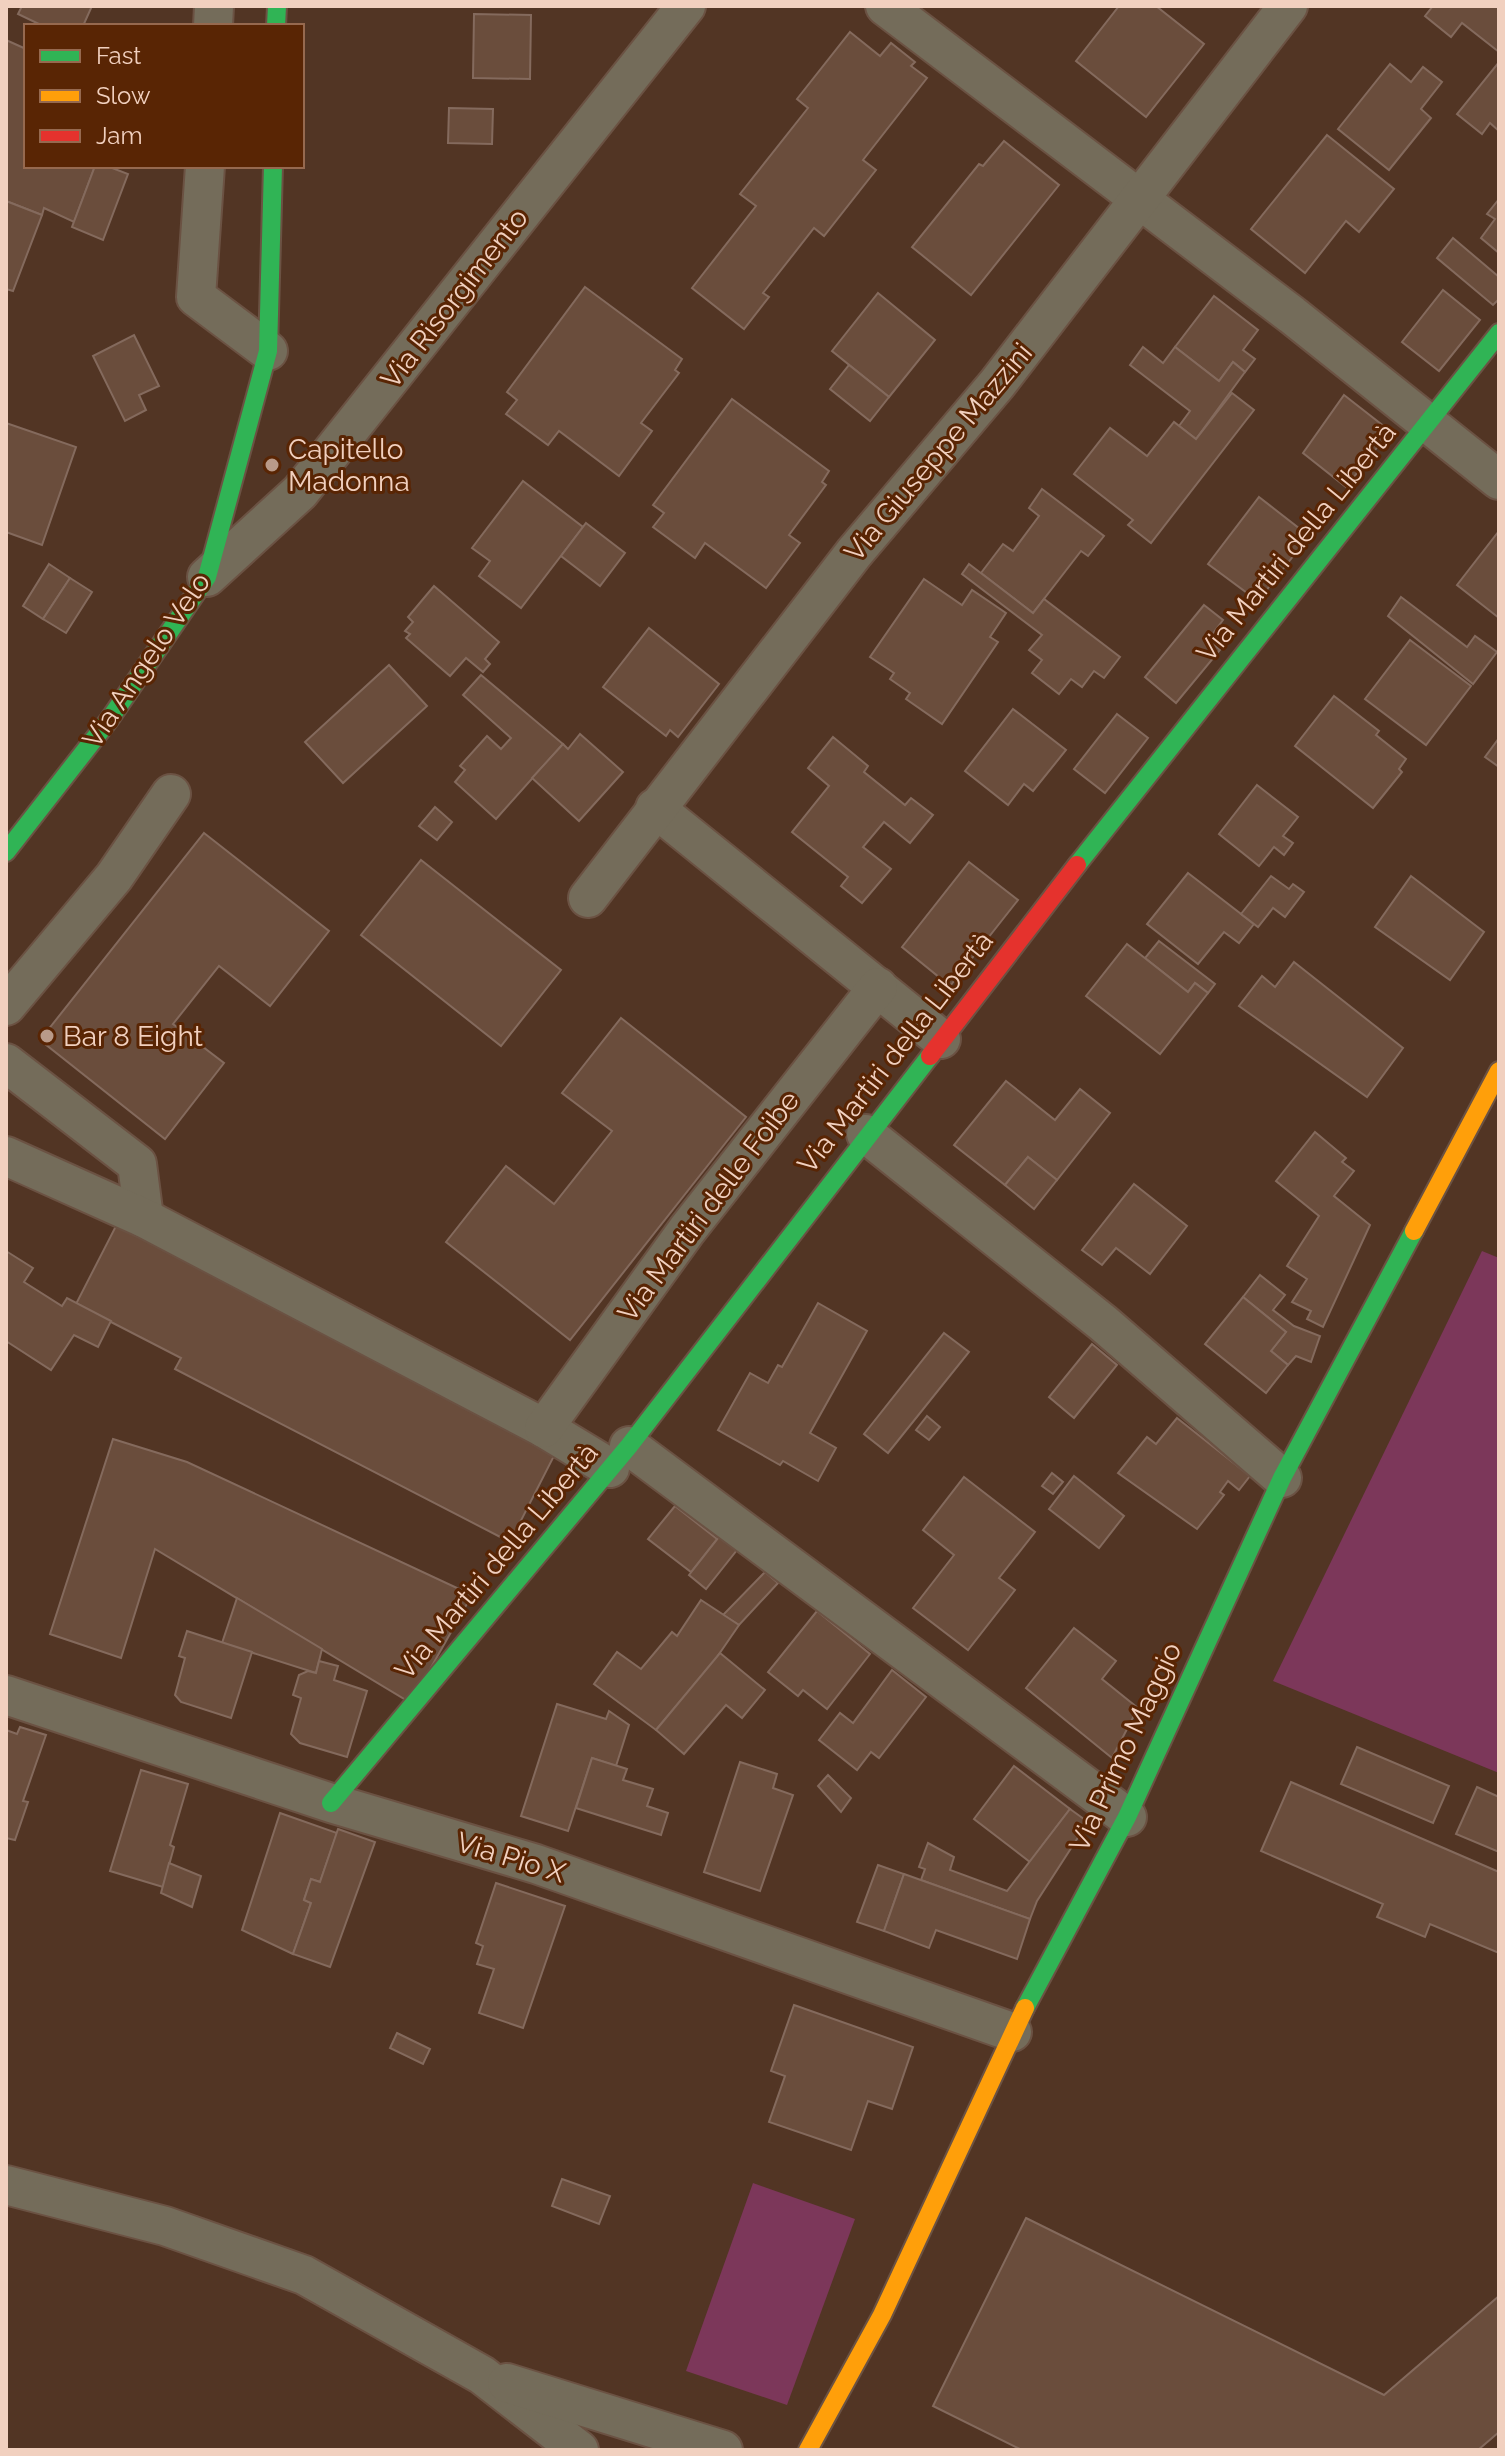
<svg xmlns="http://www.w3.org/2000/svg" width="1505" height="2456" font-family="Raleway,sans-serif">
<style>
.green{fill:#7c375a}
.building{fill:#6a4d3c;stroke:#846a5d;stroke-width:2}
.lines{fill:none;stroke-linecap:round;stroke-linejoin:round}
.street-casing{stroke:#6b5243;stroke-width:42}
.fast-casing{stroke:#6b5243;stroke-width:22}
.slow-casing{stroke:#6b5243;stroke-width:22}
.jam-casing{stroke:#6b5243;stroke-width:22}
.street{stroke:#746c5a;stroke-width:38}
.fast{stroke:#30b455;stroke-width:18}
.slow{stroke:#ff9f0a;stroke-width:18}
.jam{stroke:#e5322d;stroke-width:18}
.poi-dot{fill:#b99a89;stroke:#592504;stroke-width:3}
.labels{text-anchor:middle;stroke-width:6;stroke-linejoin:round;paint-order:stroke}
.street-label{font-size:28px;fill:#f1d0bf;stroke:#592504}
.poi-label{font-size:28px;fill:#f1d0bf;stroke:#592504;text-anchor:start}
</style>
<rect width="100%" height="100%" fill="#523524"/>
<g class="green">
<polygon points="1482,1251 1499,1258 1499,1773 1273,1681"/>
<polygon points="753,2183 855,2219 787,2405 686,2371"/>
</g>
<g class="building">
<polygon points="22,6 92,6 83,26 43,26 18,14"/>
<polygon points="1119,6 1156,6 1204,44 1146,117 1076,61"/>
<polygon points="1433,6 1499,6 1499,52 1462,23 1451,37 1425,16"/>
<polygon points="474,14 531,15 530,79 473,78"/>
<polygon points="850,32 880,56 891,43 915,62 911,66 927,78 863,160 876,170 824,236 814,228 763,293 769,297 744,329 692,288 756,206 740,194 808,108 797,99"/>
<polygon points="6,40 26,49 26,166 95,166 74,222 44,208 42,215 6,201"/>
<polygon points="1499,62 1499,131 1490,123 1482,134 1457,114"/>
<polygon points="1390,64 1411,82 1423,67 1442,82 1421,109 1431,118 1389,170 1338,129"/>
<polygon points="449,108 493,109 492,144 448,143"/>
<polygon points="1327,135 1394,189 1359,232 1346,221 1305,273 1251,229"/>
<polygon points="1004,141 1059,185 971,295 912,247 979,164 983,166"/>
<polygon points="95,166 107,166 128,174 103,240 72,227"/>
<polygon points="1499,199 1499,253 1481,238 1495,219 1487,214"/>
<polygon points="6,201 42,215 13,291 6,289"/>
<polygon points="1453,238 1499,277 1499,299 1493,305 1437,258"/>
<polygon points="585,287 682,359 675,370 679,373 641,423 652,431 619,476 559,431 548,445 506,414 517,400 507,392"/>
<polygon points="1443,290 1480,320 1439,371 1402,342"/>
<polygon points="878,293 935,340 889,397 832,351"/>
<polygon points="1214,296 1258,330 1243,350 1255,359 1245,372 1233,362 1219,381 1175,347"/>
<polygon points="134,335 159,386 139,395 146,410 125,421 93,356"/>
<polygon points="1143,347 1163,363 1175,347 1219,381 1233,362 1245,372 1196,439 1179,426 1190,411 1130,365"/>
<polygon points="849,365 889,397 870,421 830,389"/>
<polygon points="1232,393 1254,410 1151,543 1128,525 1133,520 1074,474 1110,428 1147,456 1174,422 1196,439"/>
<polygon points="1344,395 1390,431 1346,487 1303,453"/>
<polygon points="732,399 829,471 822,482 826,485 789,535 800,543 766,588 705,543 695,558 653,527 664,513 653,505"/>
<polygon points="6,423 76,447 42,545 6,532"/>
<polygon points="523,481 583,527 521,608 479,576 490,561 472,548"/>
<polygon points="1042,489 1104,536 1088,556 1081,551 1033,613 981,573 1003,544 1013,551 1039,516 1029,508"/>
<polygon points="1259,497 1309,536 1258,601 1208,564"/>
<polygon points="586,523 625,553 600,586 561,556"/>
<polygon points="1499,531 1499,618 1457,585"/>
<polygon points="49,564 70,578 43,619 23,606"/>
<polygon points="969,564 1033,613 1044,599 1120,657 1104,678 1094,671 1082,687 1071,679 1059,694 1032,673 1042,660 1029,650 1042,635 962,574"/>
<polygon points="70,578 92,592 66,633 43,619"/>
<polygon points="924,579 962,605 972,590 1006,613 990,637 998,642 942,724 906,699 910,693 890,679 894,673 870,657"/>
<polygon points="434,586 499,642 485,659 490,664 483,672 466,658 450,676 406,638 410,634 405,631 413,622 408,617"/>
<polygon points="1401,597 1467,647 1475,636 1497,652 1473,684 1388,616"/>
<polygon points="1204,605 1223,620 1208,640 1220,650 1176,703 1145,677"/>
<polygon points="649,628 719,684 678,737 670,730 666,736 603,687"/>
<polygon points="1410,640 1471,686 1426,745 1365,699"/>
<polygon points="389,665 427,706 343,783 305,742"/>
<polygon points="481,675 563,744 496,819 455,782 465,770 460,766 487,736 501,749 511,738 463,695"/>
<polygon points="1334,696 1379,731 1376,735 1406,759 1399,769 1402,772 1373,808 1295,746"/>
<polygon points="1013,709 1066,750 1033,791 1024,784 1008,805 965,771"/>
<polygon points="1117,714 1148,738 1105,793 1074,769"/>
<polygon points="580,734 623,772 579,821 532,778 563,744 568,749"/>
<polygon points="833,737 868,766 864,772 905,805 911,798 933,815 910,843 884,822 863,847 891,869 862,903 841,886 848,877 792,832 829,786 808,768"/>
<polygon points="1499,738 1499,767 1485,757"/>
<polygon points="1257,785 1298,817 1283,836 1293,843 1284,855 1274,847 1259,866 1219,834"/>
<polygon points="435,807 452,822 437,840 419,826"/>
<polygon points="204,833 329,931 270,1006 219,966 173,1024 224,1063 165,1139 40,1040"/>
<polygon points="421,860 561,970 501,1046 361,935"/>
<polygon points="969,862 1018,900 950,986 902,947"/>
<polygon points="1188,873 1254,924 1239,943 1224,932 1198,964 1147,924"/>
<polygon points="1271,876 1289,889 1293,884 1304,892 1285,917 1273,908 1258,927 1241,914"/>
<polygon points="1411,876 1484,932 1450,980 1375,927"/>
<polygon points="1159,941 1215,984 1208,993 1195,983 1188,992 1145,958"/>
<polygon points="1127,944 1188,992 1195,983 1208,993 1160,1054 1086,996"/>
<polygon points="1294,962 1403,1048 1367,1097 1239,1006 1262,976 1275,987"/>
<polygon points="621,1018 746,1117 570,1340 446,1242 506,1166 554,1204 612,1131 562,1093"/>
<polygon points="1006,1081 1055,1120 1080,1089 1110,1113 1057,1180 1028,1157 1005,1185 954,1145"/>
<polygon points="1315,1132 1346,1158 1342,1162 1354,1171 1334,1196 1370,1225 1323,1327 1307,1319 1311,1311 1292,1302 1307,1279 1287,1266 1319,1216 1276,1181"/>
<polygon points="1028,1157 1057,1180 1034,1209 1005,1185"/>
<polygon points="1134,1184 1187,1226 1150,1274 1116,1248 1102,1265 1082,1250"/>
<polygon points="117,1224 557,1450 510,1542 175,1369 181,1358 76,1304"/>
<polygon points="6,1251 33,1268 24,1282 62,1306 67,1298 111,1321 98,1347 74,1335 51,1370 6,1341"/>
<polygon points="1260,1275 1285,1295 1273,1310 1294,1326 1320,1336 1311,1362 1296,1356 1288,1365 1271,1351 1286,1332 1243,1297"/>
<polygon points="1243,1297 1286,1332 1271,1351 1288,1365 1266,1393 1205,1344"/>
<polygon points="818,1303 867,1331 810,1433 836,1448 818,1481 783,1461 780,1465 718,1430 750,1373 768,1383 778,1365 782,1367"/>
<polygon points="944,1333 969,1352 888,1453 864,1434"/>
<polygon points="1092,1344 1117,1365 1074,1418 1049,1397"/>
<polygon points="927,1416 940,1427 929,1440 916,1430"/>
<polygon points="1177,1418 1250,1476 1239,1490 1228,1481 1220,1492 1224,1495 1197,1529 1118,1473 1147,1437 1156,1444"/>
<polygon points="113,1439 187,1462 472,1595 411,1703 155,1549 121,1658 50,1634"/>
<polygon points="1052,1473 1063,1482 1053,1494 1042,1486"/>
<polygon points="1074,1476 1124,1516 1099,1548 1049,1509"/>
<polygon points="964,1477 1035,1532 999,1578 1015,1590 968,1650 913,1608 954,1555 923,1530"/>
<polygon points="675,1506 717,1539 691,1572 648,1539"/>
<polygon points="719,1537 737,1550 706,1589 689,1575"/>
<polygon points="765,1572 778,1583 739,1625 723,1615"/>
<polygon points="237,1598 322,1649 316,1673 222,1643"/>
<polygon points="701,1600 739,1625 715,1660 656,1730 594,1684 617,1652 641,1669 672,1632 677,1636"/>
<polygon points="817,1611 870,1654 827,1709 803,1690 798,1696 768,1672"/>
<polygon points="1074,1628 1116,1661 1102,1679 1138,1708 1112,1758 1026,1688"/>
<polygon points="187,1631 252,1652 231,1718 181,1702 175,1695 185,1658 179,1656"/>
<polygon points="720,1653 765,1690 742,1718 726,1705 684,1754 656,1730"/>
<polygon points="319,1661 338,1666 334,1680 367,1691 347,1757 300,1743 291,1734 301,1698 293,1695 299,1675 308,1671 316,1673"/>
<polygon points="892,1670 926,1697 879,1758 871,1752 857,1770 819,1740 840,1713 853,1723"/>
<polygon points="557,1704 606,1719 609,1711 629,1725 616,1766 592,1758 568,1831 521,1816"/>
<polygon points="20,1727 46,1735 23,1801 28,1802 15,1840 6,1838 6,1730 17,1734"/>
<polygon points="1357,1747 1449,1786 1433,1823 1341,1784"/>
<polygon points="592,1758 627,1769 623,1780 653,1789 647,1806 668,1813 661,1835 576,1808"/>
<polygon points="740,1762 777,1774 773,1788 793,1795 760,1891 704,1872"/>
<polygon points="1014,1766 1070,1809 1030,1862 974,1819"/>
<polygon points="141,1770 188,1784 170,1845 174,1847 163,1887 110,1871"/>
<polygon points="828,1775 851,1798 841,1812 818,1786"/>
<polygon points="1291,1782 1499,1872 1499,1953 1430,1924 1425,1937 1377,1917 1383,1904 1261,1851"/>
<polygon points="1477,1787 1499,1797 1499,1852 1456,1834"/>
<polygon points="1070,1809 1088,1822 1037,1901 1030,1919 921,1880 925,1869 919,1867 928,1843 954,1857 950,1870 1007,1891"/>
<polygon points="280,1813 337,1833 320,1882 311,1879 304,1900 311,1903 293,1954 242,1930"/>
<polygon points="338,1829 375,1842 330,1967 293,1954 311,1903 304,1900 311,1879 320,1882"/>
<polygon points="169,1863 201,1876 192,1907 161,1893"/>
<polygon points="878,1865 904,1874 884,1931 857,1922"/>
<polygon points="904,1874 1030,1919 1017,1959 936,1930 929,1948 884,1931"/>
<polygon points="496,1883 565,1906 523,2028 479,2013 494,1969 477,1964 483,1946 476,1943"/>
<polygon points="794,2005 913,2047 892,2109 868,2101 851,2150 769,2122 785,2076 771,2071"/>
<polygon points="397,2033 430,2049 423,2064 390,2048"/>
<polygon points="562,2179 610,2196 599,2224 552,2206"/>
<polygon points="1026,2218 1384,2395 1499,2296 1499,2432 1478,2450 1022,2450 933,2406"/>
</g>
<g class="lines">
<defs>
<g id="street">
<polyline points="885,6 1292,315 1499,480"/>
<polyline points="213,26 214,6"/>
<polyline points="205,166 196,297 268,351"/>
<polyline points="207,577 300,492 686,6"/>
<polyline points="655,808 941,1039"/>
<polyline points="588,898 854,553 997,384 1288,6"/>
<polyline points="6,1006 114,877 171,794"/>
<polyline points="6,1063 137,1164 144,1218"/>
<polyline points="866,1134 1103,1323 1282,1478"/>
<polyline points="6,1156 144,1218 544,1428 610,1468"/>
<polyline points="544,1428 687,1230 878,987"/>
<polyline points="629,1446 1127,1817"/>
<polyline points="6,1695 331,1803 536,1864 1012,2032"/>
<polyline points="6,2185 165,2226 304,2275 482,2375 579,2450"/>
<polyline points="507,2383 723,2450"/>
</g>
<g id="fast">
<polyline points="276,26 277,6"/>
<polyline points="6,852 109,720 207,577 268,351 273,166"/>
<polyline points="1077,865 1499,333"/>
<polyline points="331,1803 629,1446 930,1056"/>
<polyline points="1025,2008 1127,1817 1282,1478 1414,1231"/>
</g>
<g id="slow">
<polyline points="1414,1231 1499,1071"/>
<polyline points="808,2450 882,2315 1025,2008"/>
</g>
<polyline id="jam" points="930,1056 1077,865"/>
</defs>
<use href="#street" class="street-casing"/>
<use href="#fast" class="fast-casing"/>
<use href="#slow" class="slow-casing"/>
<use href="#jam" class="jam-casing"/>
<use href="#street" class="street"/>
<use href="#fast" class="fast"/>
<use href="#slow" class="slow"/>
<use href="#jam" class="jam"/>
</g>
<g class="poi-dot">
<circle cx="272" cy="465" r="8"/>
<circle cx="47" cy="1036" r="8"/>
</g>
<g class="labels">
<g class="street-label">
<text transform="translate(454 298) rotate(-52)" y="10">Via Risorgimento</text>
<text transform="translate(938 452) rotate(-50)" y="10">Via Giuseppe Mazzini</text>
<text transform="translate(1296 542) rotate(-51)" y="10">Via Martiri della Libertà</text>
<text transform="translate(146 660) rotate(-56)" y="10">Via Angelo Velo</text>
<text transform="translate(895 1052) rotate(-52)" y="10">Via Martiri della Libertà</text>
<text transform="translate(708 1206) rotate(-53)" y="10">Via Martiri delle Foibe</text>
<text transform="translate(496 1561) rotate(-50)" y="10">Via Martiri della Libertà</text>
<text transform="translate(1125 1747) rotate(-65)" y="10">Via Primo Maggio</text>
<text transform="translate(511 1857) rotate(17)" y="10">Via Pio X</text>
</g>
<g class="poi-label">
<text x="288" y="459">Capitello<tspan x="288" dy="32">Madonna</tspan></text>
<text x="63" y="1046">Bar 8 Eight</text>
</g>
</g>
<rect width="1505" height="2456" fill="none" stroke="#f1d0bf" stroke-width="16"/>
<rect x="24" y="24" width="280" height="144" fill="#592504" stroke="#96694f" stroke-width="2"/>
<rect x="40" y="50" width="40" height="12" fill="#30b455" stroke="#96694f" stroke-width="2"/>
<text x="96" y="64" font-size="24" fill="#f1d0bf">Fast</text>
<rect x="40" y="90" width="40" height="12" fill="#ff9f0a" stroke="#96694f" stroke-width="2"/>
<text x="96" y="104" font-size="24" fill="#f1d0bf">Slow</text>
<rect x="40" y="130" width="40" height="12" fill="#e5322d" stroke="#96694f" stroke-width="2"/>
<text x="96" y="144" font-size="24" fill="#f1d0bf">Jam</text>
</svg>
